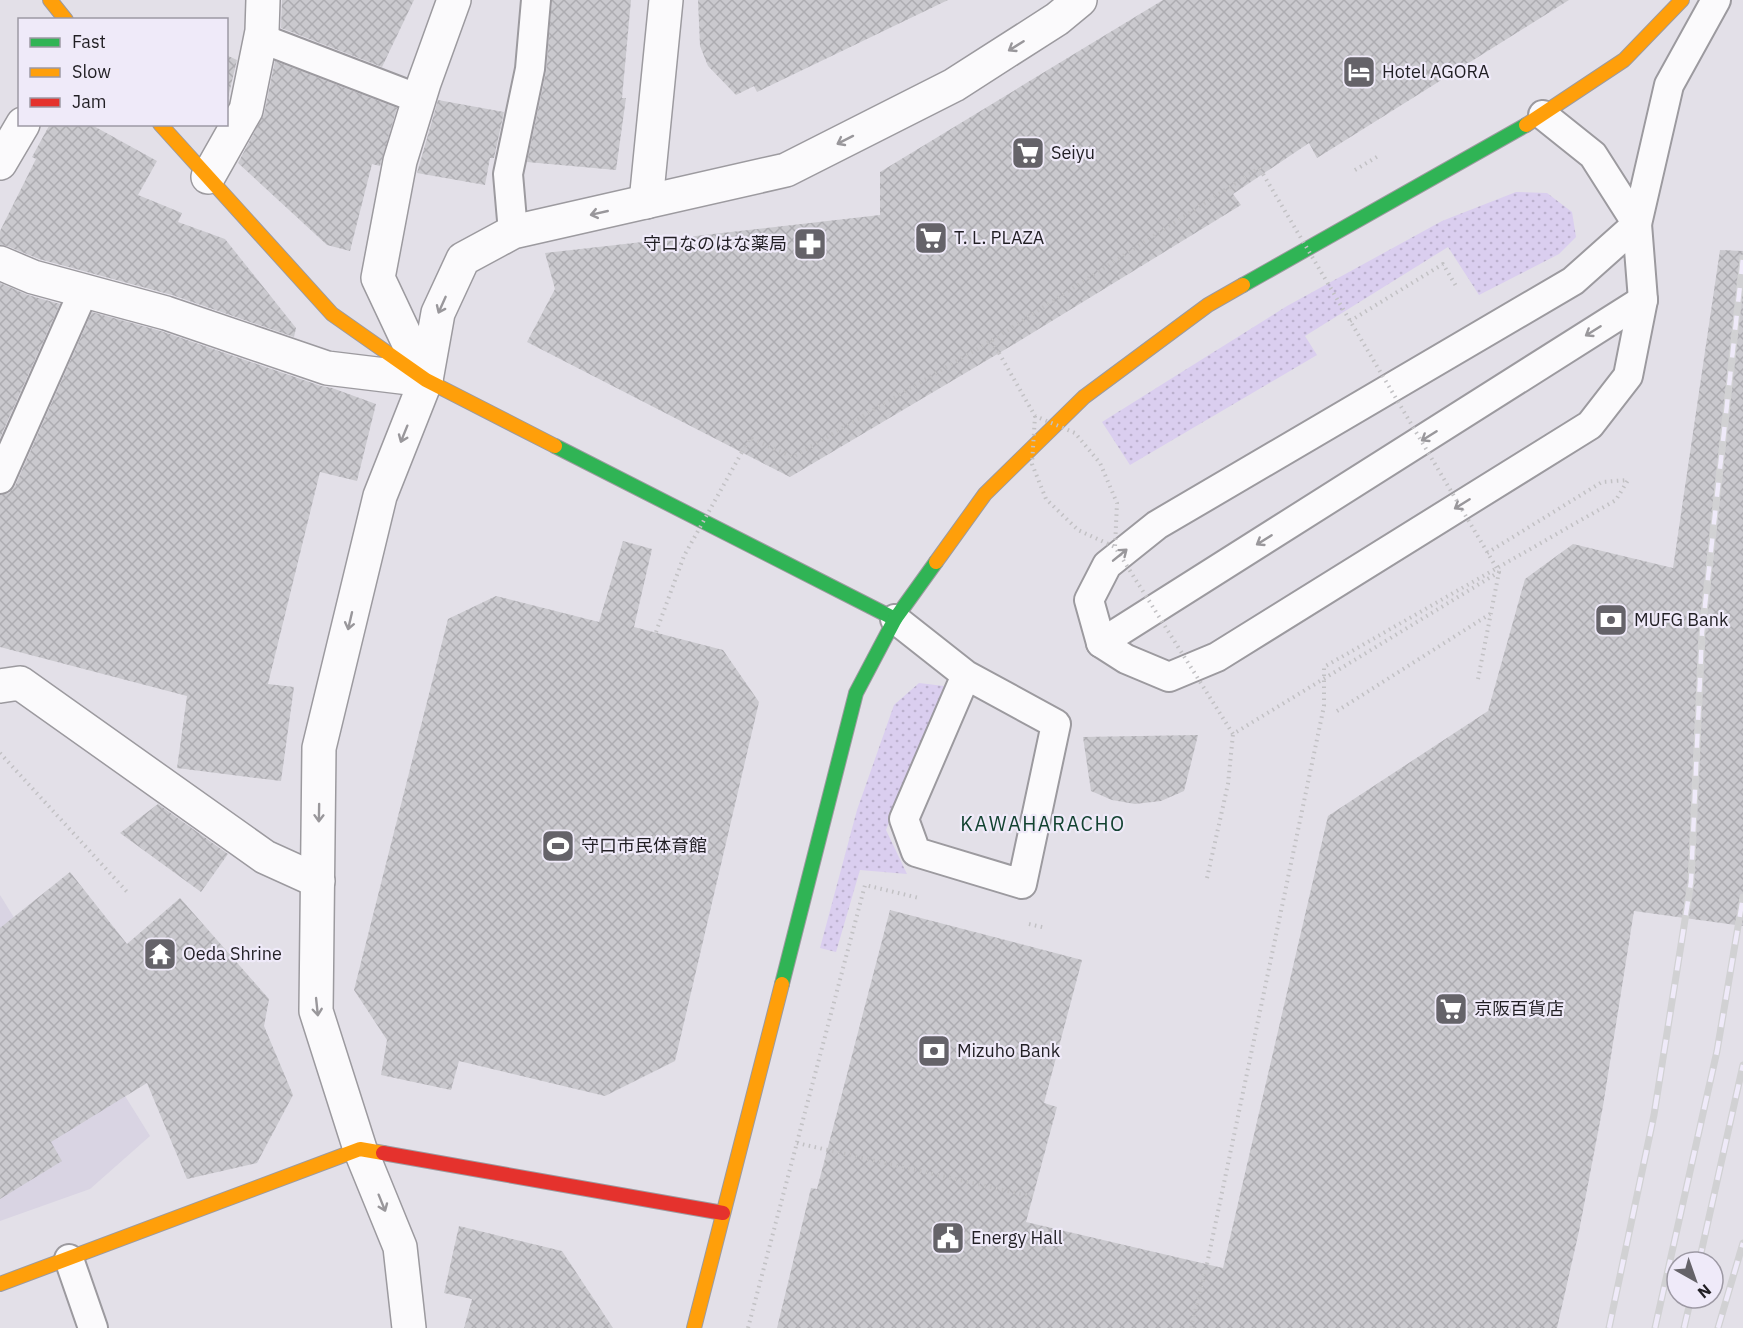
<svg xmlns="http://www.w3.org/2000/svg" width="1743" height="1328" font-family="'IBM Plex Sans','Noto Sans JP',sans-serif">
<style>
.built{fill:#d9d4e3}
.grass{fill:url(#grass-dots)}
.building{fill:url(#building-cross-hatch)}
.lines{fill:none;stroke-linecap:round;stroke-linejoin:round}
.lane-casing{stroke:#9c9a9f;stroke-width:32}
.street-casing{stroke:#9c9a9f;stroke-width:36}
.fast-casing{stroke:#9c9a9f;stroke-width:16}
.slow-casing{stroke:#9c9a9f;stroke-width:16}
.jam-casing{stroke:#9c9a9f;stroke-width:16}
.path{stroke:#c2c1c4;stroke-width:4;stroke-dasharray:1.5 4.5;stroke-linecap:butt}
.lane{stroke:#fbfafc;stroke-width:28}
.street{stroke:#fbfafc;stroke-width:33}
.fast{stroke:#30b455;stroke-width:14}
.slow{stroke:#ff9f0a;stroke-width:14}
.jam{stroke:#e5322d;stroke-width:14}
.rail-casing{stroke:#d1d1d3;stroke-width:7}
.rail{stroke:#efeaf9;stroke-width:4.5;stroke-dasharray:14;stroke-linecap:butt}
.path-bridge{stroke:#c2c1c4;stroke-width:4;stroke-dasharray:1.5 4.5;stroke-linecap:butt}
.oneway{stroke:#99979b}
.labels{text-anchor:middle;stroke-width:4.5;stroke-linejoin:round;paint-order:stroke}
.poi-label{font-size:18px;fill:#211f24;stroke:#efeaf9;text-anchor:start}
.neighbourhood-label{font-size:20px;letter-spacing:1.5px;fill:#134331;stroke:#efeaf9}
</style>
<defs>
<pattern id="grass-dots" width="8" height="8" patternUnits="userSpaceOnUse" patternTransform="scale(1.5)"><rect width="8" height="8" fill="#daceef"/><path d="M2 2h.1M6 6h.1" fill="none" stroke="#bbb0cd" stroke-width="1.8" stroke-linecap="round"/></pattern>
<pattern id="building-cross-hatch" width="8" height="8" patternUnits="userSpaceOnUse" patternTransform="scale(1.5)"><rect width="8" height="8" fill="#cac9ce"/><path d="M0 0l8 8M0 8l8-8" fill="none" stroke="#adacb1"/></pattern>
</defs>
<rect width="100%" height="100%" fill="#e3e0e8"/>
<polygon class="built" points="0,895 150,1136 90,1189 0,1221"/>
<g class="grass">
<polygon points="1516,192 1547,193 1572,212 1576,237 1559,254 1479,295 1448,247 1305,336 1317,355 1130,465 1102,422 1287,306 1442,221"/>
<polygon points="919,683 944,686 886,830 907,874 860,870 836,952 820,948 857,810 894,705"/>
</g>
<g class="building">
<polygon points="282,0 414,0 382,67 281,28"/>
<polygon points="552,0 631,0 622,98 626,98 616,170 527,162 546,72"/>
<polygon points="698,0 948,0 757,92 754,86 736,95 708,66 700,46"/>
<polygon points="1163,0 1569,0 1317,158 1309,143 1233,194 1241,205 1016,343 790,477 527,342 555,289 545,253 880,215 880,172"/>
<polygon points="226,55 237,60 226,106"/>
<polygon points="275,61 397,108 380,166 372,164 350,251 327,245 238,163 264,114"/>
<polygon points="438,100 504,112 494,158 490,158 485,185 417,173"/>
<polygon points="50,124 90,124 157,161 138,195 182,213 178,222 225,239 296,328 294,337 172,295 39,259 7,246 0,245 0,231 36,159 32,157"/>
<polygon points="1720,250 1743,251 1743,926 1634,911 1603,1106 1579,1231 1557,1328 777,1328 811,1188 817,1189 890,910 1082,960 1044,1103 1057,1107 1026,1222 1223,1268 1328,816 1488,711 1525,579 1573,544 1673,568"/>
<polygon points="0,283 28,295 60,304 0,438"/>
<polygon points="92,312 161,331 321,386 332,388 376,404 357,481 320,472 268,684 294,687 281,781 177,768 187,696 0,647 0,495 9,493 15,486"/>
<polygon points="623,541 652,549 634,627 723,650 759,702 675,1061 605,1096 459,1061 451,1090 381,1075 387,1040 354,990 448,619 496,596 599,622"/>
<polygon points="1198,735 1184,791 1161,801 1135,804 1112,800 1091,791 1083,737"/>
<polygon points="158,804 228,854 201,892 120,833"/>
<polygon points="70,872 127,944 180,898 269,999 264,1026 293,1095 257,1163 187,1179 147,1083 51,1142 62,1161 0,1199 0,928"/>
<polygon points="459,1226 562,1251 613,1328 464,1328 472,1299 444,1293"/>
</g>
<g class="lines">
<defs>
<g id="lane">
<polyline points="260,38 419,99"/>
<polyline points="1543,115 1593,155 1637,224"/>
<polygon points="1637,224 1643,300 1628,376 1590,425 1217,657 1169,677 1126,659 1101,643 1089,600 1107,565 1157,525 1573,281"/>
<polyline points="1637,224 1669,85 1716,0"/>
<polyline points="513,232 508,174 530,69 536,0"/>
<polyline points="0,479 84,290"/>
<polyline points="895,619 966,675 1056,724 1022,884 916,852 904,819 966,675"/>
<polyline points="1101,643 1643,300"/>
<polyline points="69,1259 93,1328"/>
</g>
<g id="street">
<polyline points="0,163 23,124"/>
<polyline points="208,177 246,110 262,31 263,0"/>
<polyline points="646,202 666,0"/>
<polyline points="0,263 33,277 166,313 327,368 426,380"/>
<polyline points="426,380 378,278 400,161 424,83 454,0"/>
<polyline points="0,686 20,683 265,857 318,881"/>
<polyline points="409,1328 400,1247 360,1149 316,1011 319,748 380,496 426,380 438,313 463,259 513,232 786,170 954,85 1057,19 1080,0"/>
</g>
<g id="fast">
<polyline points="1243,285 1526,125"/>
<polyline points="555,446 895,619"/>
<polyline points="782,984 856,693 895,619 936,562"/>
</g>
<g id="slow">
<polyline points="50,0 66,20"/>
<polyline points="160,124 332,314 426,380 555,446"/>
<polyline points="1526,125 1624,60 1682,0"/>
<polyline points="936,562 985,494 1084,397 1208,305 1243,285"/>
<polyline points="0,1284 360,1149 383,1153"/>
<polyline points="694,1328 782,984"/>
</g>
<polyline id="jam" points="383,1153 723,1213"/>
</defs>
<use href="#lane" class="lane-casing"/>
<use href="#street" class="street-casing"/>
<use href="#fast" class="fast-casing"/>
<use href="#slow" class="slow-casing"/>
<use href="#jam" class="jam-casing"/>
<g class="path">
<polyline points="1355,170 1380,155"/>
<polyline points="1350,321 1443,264 1456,286"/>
<polyline points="991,341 999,353"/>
<polyline points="742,452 750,438 793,457 991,341 1259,168 1263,174"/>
<polyline points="1487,553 1602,482 1628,480"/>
<polyline points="1478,679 1499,572"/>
<polyline points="1337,711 1490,614"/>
<polyline points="0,753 129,894"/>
<polyline points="1207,878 1228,784 1233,734"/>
<polyline points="1029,924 1046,928"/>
<polyline points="797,1143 1034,1197"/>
<polyline points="748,1328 865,885 919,898"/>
<polyline points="1191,1328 1207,1264 1324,706 1324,667 1616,500 1628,480"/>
</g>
<use href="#lane" class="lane"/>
<use href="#street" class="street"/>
<use href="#fast" class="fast"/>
<use href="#slow" class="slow"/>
<use href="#jam" class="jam"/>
<defs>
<g id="rail">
<polyline points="1699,1262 1743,1065"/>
<polyline points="1609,1328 1654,1115 1691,882 1702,633 1743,258"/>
<polyline points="1655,1328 1717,1051 1743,897"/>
<polyline points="1684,1328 1691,1298"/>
<polyline points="1718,1328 1743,1243"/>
</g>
</defs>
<use href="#rail" class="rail-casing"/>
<use href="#rail" class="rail"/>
<g class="path-bridge">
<polyline points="999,353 1035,416 1075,433 1100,463 1117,503 1115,547 1233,734 1499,572 1263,174"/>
<polyline points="1035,416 1032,464 1046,499 1078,530 1115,547"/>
<polyline points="656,632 684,556 742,452"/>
</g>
</g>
<defs><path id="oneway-shaft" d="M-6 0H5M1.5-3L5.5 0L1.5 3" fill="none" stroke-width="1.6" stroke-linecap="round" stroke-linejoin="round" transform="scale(1.5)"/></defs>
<g class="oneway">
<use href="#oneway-shaft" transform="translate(1016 46) rotate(148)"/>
<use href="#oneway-shaft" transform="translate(845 140) rotate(153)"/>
<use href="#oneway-shaft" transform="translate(599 213) rotate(167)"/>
<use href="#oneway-shaft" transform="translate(442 305) rotate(114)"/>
<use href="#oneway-shaft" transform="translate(1593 331) rotate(148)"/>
<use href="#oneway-shaft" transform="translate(404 434) rotate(112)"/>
<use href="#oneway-shaft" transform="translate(1429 436) rotate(148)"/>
<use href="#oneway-shaft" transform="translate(1462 504) rotate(148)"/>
<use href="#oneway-shaft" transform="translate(1264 540) rotate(148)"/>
<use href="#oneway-shaft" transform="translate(1120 555) rotate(-39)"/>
<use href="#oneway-shaft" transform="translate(350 621) rotate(103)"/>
<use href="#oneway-shaft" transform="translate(319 813) rotate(91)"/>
<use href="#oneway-shaft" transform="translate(317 1007) rotate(84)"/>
<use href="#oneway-shaft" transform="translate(382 1203) rotate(68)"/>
</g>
<defs>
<symbol id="hotel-square" viewBox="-11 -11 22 22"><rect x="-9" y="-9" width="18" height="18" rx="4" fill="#656369" stroke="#efeaf9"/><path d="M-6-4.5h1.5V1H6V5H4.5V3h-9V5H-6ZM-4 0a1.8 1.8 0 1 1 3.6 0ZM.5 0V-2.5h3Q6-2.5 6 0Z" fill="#fff"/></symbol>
<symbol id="supermarket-square" viewBox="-11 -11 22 22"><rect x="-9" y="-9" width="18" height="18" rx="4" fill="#656369" stroke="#efeaf9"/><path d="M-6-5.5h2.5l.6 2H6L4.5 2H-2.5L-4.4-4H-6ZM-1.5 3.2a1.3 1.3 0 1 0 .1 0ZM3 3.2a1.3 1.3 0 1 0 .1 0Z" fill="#fff"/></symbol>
<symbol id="pharmacy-square" viewBox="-11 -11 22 22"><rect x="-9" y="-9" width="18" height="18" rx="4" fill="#656369" stroke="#efeaf9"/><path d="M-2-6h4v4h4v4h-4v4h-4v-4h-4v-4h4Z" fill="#fff"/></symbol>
<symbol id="bank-square" viewBox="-11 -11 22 22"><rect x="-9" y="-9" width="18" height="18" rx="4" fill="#656369" stroke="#efeaf9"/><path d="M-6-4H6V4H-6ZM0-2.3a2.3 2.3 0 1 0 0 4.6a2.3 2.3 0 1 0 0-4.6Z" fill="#fff"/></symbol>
<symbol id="stadium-square" viewBox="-11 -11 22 22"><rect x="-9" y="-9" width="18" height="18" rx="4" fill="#656369" stroke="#efeaf9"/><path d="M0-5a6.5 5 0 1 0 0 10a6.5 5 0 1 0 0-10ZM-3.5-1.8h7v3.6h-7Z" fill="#fff"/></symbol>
<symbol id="temple-square" viewBox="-11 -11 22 22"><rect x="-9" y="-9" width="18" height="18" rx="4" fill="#656369" stroke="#efeaf9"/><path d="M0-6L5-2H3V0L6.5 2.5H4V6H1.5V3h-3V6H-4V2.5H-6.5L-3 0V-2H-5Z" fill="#fff"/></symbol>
<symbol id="civic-square" viewBox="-11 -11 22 22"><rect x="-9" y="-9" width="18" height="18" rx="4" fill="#656369" stroke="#efeaf9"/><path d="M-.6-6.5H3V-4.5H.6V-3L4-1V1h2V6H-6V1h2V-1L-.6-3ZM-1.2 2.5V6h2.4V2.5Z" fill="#fff"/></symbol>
</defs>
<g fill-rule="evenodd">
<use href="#hotel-square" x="1340" y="53" width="38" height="38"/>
<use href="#supermarket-square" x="1009" y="134" width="38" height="38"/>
<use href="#supermarket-square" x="912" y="219" width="38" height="38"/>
<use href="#pharmacy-square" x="791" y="225" width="38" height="38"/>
<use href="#bank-square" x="1592" y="601" width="38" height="38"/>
<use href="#stadium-square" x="539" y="827" width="38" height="38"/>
<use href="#temple-square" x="141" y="935" width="38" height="38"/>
<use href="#supermarket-square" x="1432" y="990" width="38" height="38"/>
<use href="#bank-square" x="915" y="1032" width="38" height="38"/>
<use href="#civic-square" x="929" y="1219" width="38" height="38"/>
</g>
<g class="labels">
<g class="poi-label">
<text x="1382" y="78">Hotel AGORA</text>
<text x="1051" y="159">Seiyu</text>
<text x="954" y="244">T. L. PLAZA</text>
<text x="787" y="250" text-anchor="end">守口なのはな薬局</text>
<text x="1634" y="626">MUFG Bank</text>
<text x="581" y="852">守口市民体育館</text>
<text x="183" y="960">Oeda Shrine</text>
<text x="1474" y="1015">京阪百貨店</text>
<text x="957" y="1057">Mizuho Bank</text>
<text x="971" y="1244">Energy Hall</text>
</g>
<g class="neighbourhood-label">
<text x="1043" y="831">KAWAHARACHO</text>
</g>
</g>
<rect x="18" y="18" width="210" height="108" fill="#efeaf9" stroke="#9d99a4" stroke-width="1.5"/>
<rect x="30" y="38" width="30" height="9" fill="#30b455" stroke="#9d99a4" stroke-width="1.5"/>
<text x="72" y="48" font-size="18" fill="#211f24">Fast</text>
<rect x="30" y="68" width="30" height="9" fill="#ff9f0a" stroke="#9d99a4" stroke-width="1.5"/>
<text x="72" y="78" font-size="18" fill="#211f24">Slow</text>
<rect x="30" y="98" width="30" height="9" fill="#e5322d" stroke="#9d99a4" stroke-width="1.5"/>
<text x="72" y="108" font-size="18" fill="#211f24">Jam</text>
<g transform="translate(1695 1280) rotate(140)"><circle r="28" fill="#efeaf9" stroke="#9d99a4" stroke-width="1.5"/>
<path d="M0-4.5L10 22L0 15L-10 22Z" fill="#656369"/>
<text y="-9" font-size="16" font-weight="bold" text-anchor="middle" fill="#211f24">N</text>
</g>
</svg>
